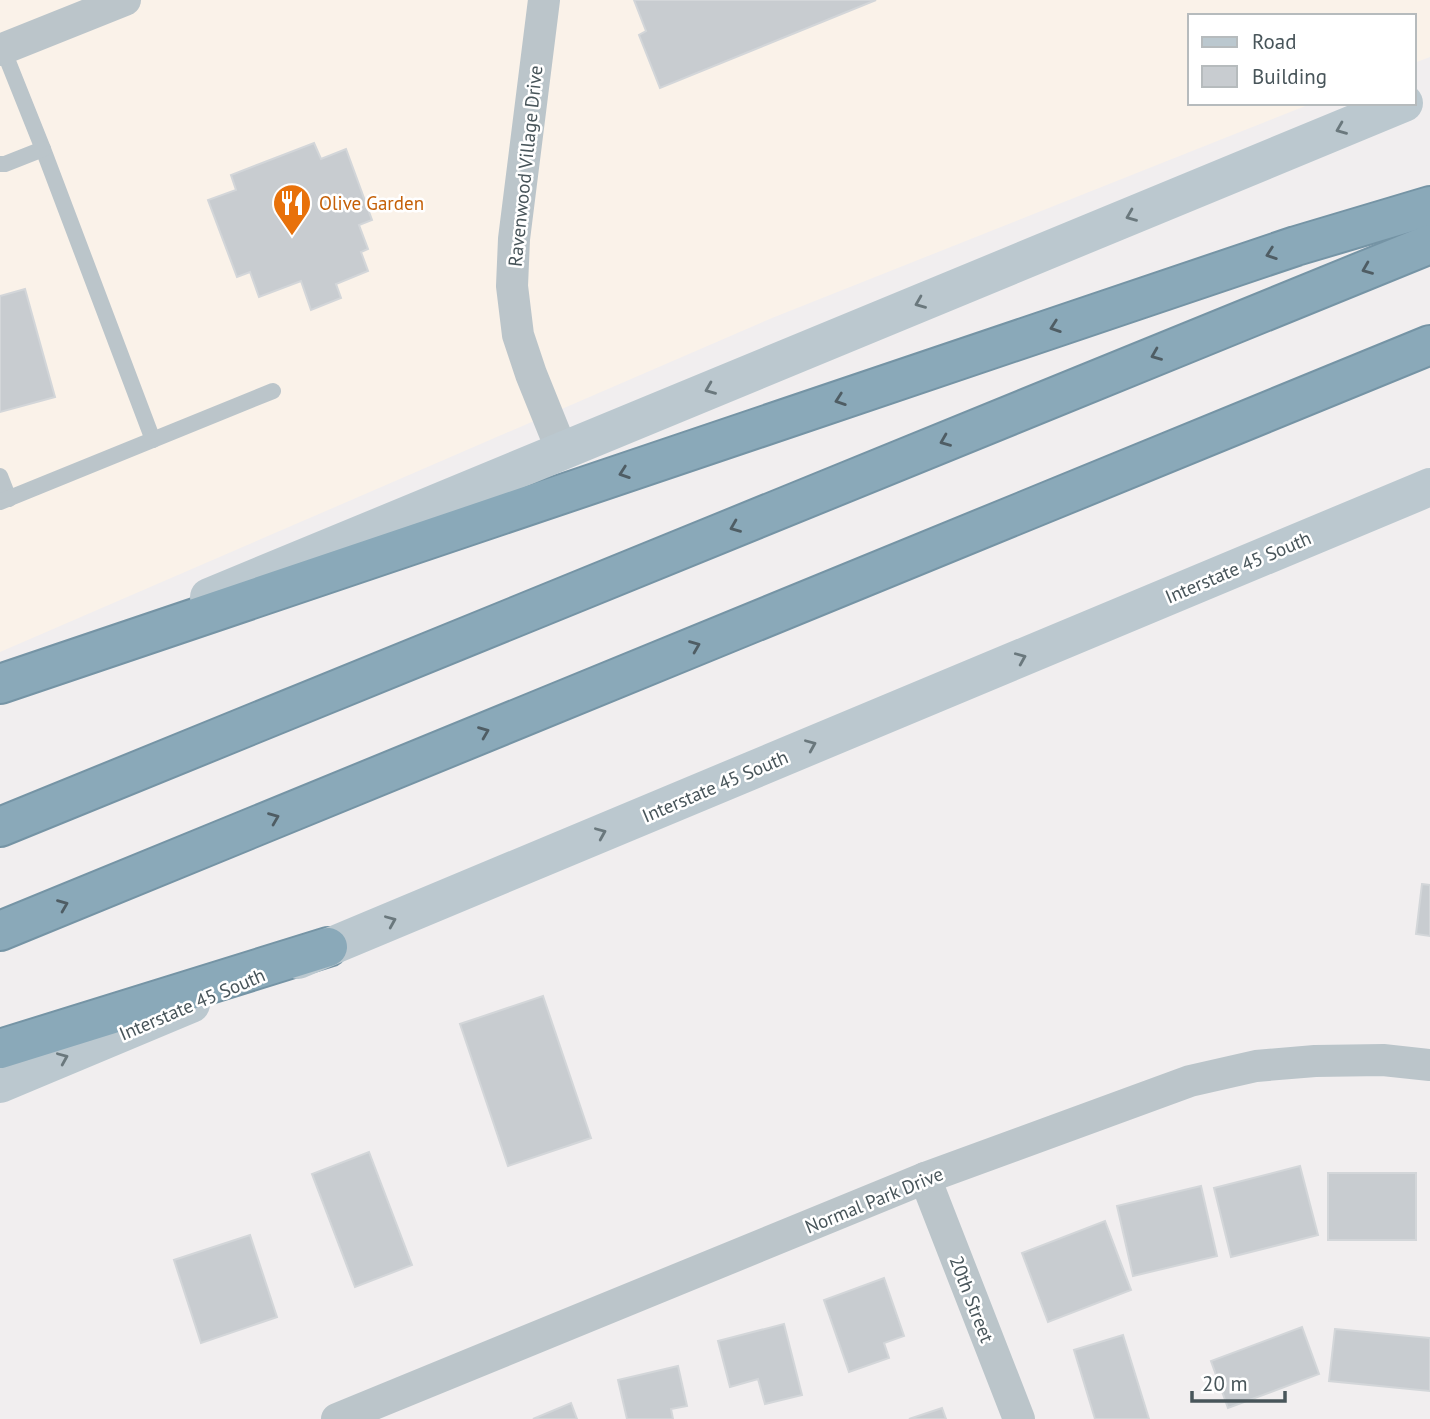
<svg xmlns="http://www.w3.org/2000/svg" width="1430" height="1419" font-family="'PT Sans',sans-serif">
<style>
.commercial{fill:#faf2e9}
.building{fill:#c8ccd0;stroke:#d3d6d9;stroke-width:2}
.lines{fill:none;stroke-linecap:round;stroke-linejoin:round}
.motorway-casing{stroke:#7594a5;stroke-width:42}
.service{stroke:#bbc5ca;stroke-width:16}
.minor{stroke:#bbc5ca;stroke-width:32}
.secondary{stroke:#bbc8cf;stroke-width:38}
.motorway{stroke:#8aa9b9;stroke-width:38}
.oneway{stroke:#6a787d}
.oneway2{stroke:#4f5d64}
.labels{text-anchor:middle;stroke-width:5;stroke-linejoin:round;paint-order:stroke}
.street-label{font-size:19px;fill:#48555a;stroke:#fff}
.food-label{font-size:19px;fill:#c56008;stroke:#fff;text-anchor:start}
</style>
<rect width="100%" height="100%" fill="#f1eeef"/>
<polygon class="commercial" points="0,0 1430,0 1430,57 1414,63 1414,16 1190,16 1190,103 1313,103 772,318 0,652"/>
<g class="building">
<polygon points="634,0 876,0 660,88 639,35 646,31"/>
<polygon points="314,143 321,159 346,149 372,220 359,225 368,249 361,252 368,271 336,284 341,298 311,310 301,281 259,297 250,272 237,277 208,200 236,190 231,175"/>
<polygon points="25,289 55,397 0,412 0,296"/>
<polygon points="1422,884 1430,885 1430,936 1416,934"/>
<polygon points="543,996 591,1138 508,1166 460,1024"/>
<polygon points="369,1152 412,1265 355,1287 312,1174"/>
<polygon points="1300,1166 1318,1235 1231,1257 1214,1188"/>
<rect x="1328" y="1173" width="88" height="67"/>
<polygon points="1201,1186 1217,1256 1133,1276 1117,1206"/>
<polygon points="1105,1221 1131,1290 1048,1322 1022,1253"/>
<polygon points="250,1235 277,1317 201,1343 174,1260"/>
<polygon points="884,1278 904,1336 884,1343 889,1358 849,1372 824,1300"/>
<polygon points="784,1324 802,1395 765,1404 758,1379 730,1387 718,1341"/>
<polygon points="1302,1327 1319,1374 1228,1408 1211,1361"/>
<polygon points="1335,1329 1430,1338 1430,1391 1329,1381"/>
<polygon points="1123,1335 1149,1419 1095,1419 1074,1350"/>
<polygon points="678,1366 687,1406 671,1409 673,1419 627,1419 618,1380"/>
<polygon points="571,1403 577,1419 533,1419"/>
<polygon points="942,1408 946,1419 909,1419"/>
</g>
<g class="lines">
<defs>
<g id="motorway">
<polyline points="0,684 1296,246 1430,206"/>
<polyline points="0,827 1430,244"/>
<polyline points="0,931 1430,345"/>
<polyline points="0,1049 328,947"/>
</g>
</defs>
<use href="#motorway" class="motorway-casing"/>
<g class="service">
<polyline points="3,49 43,149 153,440"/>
<polyline points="0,164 5,164 43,149"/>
<polyline points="0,476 9,499"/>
<polyline points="0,502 273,391"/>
</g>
<g class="minor">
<polyline points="544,0 514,239 512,286 518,335 531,374 562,451"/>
<polyline points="0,50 125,0"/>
<polyline points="925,1178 1019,1419"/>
<polyline points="337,1419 925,1178 1190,1081 1256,1066 1315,1061 1383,1060 1430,1065"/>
</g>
<g class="secondary">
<polyline points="209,597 1404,103"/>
<polyline points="298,960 1430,487"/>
<polyline points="0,1084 191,1004"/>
</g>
<use href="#motorway" class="motorway"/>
</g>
<defs><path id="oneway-chevron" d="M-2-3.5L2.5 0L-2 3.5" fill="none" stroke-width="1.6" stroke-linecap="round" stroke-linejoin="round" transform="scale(1.75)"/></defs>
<g class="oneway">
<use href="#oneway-chevron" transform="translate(1341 129) rotate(158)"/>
<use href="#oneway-chevron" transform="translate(1131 216) rotate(158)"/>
<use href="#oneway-chevron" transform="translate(920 303) rotate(158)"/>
<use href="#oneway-chevron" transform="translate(710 389) rotate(158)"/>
<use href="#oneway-chevron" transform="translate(1021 658) rotate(-23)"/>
<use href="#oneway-chevron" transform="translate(811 745) rotate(-23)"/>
<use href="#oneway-chevron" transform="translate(601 833) rotate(-23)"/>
<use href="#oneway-chevron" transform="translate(391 921) rotate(-23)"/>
<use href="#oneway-chevron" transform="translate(63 1058) rotate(-23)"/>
</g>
<g class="oneway2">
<use href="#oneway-chevron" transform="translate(1271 254) rotate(161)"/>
<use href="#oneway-chevron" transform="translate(1367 269) rotate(158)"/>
<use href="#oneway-chevron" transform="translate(1055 327) rotate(161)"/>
<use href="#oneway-chevron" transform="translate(1156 355) rotate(158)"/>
<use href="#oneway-chevron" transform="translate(840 400) rotate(161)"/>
<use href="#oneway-chevron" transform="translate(945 441) rotate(158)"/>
<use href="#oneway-chevron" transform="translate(624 473) rotate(161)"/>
<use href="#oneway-chevron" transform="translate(735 527) rotate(158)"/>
<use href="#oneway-chevron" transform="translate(695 646) rotate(-22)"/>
<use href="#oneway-chevron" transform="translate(484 732) rotate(-22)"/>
<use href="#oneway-chevron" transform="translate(274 818) rotate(-22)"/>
<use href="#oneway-chevron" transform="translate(63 905) rotate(-22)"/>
</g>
<defs>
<symbol id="restaurant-pin" viewBox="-11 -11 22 30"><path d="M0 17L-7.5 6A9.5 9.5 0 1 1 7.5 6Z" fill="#e8710a" stroke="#fff"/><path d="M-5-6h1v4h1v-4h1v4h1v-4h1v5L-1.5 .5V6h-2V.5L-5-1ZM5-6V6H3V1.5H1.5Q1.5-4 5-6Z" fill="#fff"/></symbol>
</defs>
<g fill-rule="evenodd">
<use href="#restaurant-pin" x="270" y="181" width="44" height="60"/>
</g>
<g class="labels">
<g class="street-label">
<text transform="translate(525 166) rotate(-84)" y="7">Ravenwood Village Drive</text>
<text transform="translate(1238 567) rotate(-23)" y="7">Interstate 45 South</text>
<text transform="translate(715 786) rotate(-23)" y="7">Interstate 45 South</text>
<text transform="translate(192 1004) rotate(-23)" y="7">Interstate 45 South</text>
<text transform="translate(874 1200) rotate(-22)" y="7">Normal Park Drive</text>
<text transform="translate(972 1299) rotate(69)" y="7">20th Street</text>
</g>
<g class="food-label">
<text x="319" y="210">Olive Garden</text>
</g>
</g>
<rect x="1188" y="14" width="228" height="91" fill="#ffffff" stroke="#b6bbbd" stroke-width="2"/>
<rect x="1202" y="37" width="35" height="10" fill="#bbc8cf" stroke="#b6bbbd" stroke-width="2"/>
<text x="1252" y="49" font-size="21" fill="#48555a">Road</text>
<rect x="1202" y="66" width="35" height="21" fill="#c8ccd0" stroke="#b6bbbd" stroke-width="2"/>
<text x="1252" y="84" font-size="21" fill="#48555a">Building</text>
<path d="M1192 1391v10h93v-10" fill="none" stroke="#48555a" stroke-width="3.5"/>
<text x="1202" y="1391" font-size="21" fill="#48555a" stroke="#ffffff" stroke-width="5" paint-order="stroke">20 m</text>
</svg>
